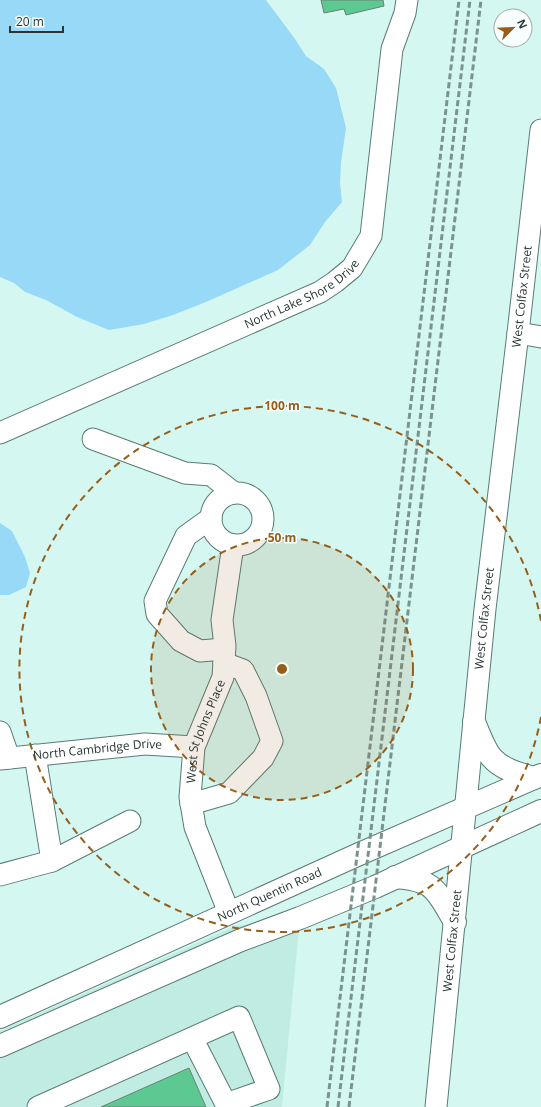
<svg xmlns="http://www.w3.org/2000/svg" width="541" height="1107" font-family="'Open Sans',sans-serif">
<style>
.built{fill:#c0ece3}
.water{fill:#97d9f7}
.building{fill:#5dc992;stroke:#678272}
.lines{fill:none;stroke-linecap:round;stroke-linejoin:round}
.minor-casing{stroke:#5a7b75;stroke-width:23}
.major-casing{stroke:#5a7b75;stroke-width:24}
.minor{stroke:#fff;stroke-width:21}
.major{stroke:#fff;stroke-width:22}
.rail{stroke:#7a938e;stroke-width:3;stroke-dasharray:6 3;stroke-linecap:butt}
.ring{fill:none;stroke:#975e1a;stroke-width:2;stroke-dasharray:7 5}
.labels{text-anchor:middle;stroke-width:3;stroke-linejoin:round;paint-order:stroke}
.street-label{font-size:12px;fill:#283633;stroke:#f7fefd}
.centre{fill:#975e1a;stroke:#f7fefd;stroke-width:2}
.ring-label{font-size:12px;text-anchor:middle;font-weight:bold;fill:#975e1a;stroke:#f7fefd;stroke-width:3;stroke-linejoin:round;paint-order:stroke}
</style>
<rect width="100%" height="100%" fill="#d4f8f1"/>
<polygon class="built" points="300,918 282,1107 0,1107 0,1031 235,926"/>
<g class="water">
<polygon points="0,0 266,0 295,39 306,56 324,69 336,88 346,128 341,162 340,183 342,202 325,222 310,245 278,270 206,302 173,315 144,324 109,330 77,317 46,300 25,292 14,283 0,277"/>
<polygon points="0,523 12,531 25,557 30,573 26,587 9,595 0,595"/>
</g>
<g class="building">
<polygon points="321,0 383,0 384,6 346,15 344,9 324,13"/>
<polygon points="189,1068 206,1107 101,1107"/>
</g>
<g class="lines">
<defs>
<g id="minor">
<polyline points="518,333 541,337"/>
<path id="s1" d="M0 433 320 292 335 282 352 268 371 236 392 49 405 13 407 0"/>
<polyline points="93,439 185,473 211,475 234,493"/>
<circle cx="237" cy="519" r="26"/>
<polyline points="211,518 186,536 155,601 157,614 181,641 200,651 224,649"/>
<polyline points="0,732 9,758"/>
<path id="s2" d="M0 759 145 744 194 747"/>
<polyline points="191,804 229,793 263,758 272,741 256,696 243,670 224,663"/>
<polyline points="52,861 130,821"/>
<polyline points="0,875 52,861 35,755"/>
<path id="s3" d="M229 913 195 827 190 797 194 747 223 677 225 646 222 620 233 545"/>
<polyline points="38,1107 239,1017 269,1089 226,1104 192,1038"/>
<path id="s4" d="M436 1107 485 609 518 333 541 130"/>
</g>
<g id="major">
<path d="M474 722C479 733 484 749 492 758 503 770 520 774 534 778"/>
<path d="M395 877C435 880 436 890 455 922"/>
<path id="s5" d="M0 1017 357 855 541 775"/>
<polyline points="0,1046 241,940 300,918 375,887 541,811"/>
</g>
</defs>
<use href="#minor" class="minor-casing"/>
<use href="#major" class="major-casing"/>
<use href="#minor" class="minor"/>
<use href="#major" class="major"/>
<g class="rail">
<polyline points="327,1107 459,0"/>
<polyline points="338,1107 470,0"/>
<polyline points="349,1107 481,0"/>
</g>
</g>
<circle cx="282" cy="669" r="131" fill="#975e1a" fill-opacity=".12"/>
<g class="ring">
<circle cx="282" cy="669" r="131"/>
<path d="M541 717A263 263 0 1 1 541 621"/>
</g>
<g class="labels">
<g class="street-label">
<text dy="4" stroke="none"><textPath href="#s1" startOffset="333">North Lake Shore Drive</textPath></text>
<text dy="4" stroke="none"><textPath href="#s4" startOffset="815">West Colfax Street</textPath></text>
<text dy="4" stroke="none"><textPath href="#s4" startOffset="491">West Colfax Street</textPath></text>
<text dy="4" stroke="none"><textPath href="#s3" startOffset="191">West St Johns Place</textPath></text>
<text dy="4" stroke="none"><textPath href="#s2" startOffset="98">North Cambridge Drive</textPath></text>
<text dy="4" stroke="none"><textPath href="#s5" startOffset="296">North Quentin Road</textPath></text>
<text dy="4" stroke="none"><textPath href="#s4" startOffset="167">West Colfax Street</textPath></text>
</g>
</g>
<circle cx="282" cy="669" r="6" class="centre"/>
<g class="ring-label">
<text x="282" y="410">100 m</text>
<text x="282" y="542">50 m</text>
</g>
<g transform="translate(513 28) rotate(66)"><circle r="19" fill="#f7fefd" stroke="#a4aeac"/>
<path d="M0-3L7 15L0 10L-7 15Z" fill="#975e1a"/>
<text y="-6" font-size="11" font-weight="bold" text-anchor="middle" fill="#283633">N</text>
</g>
<path d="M10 26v6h53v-6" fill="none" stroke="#283633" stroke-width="2"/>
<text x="16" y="26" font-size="12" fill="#283633" stroke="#f7fefd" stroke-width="3" paint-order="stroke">20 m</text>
</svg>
